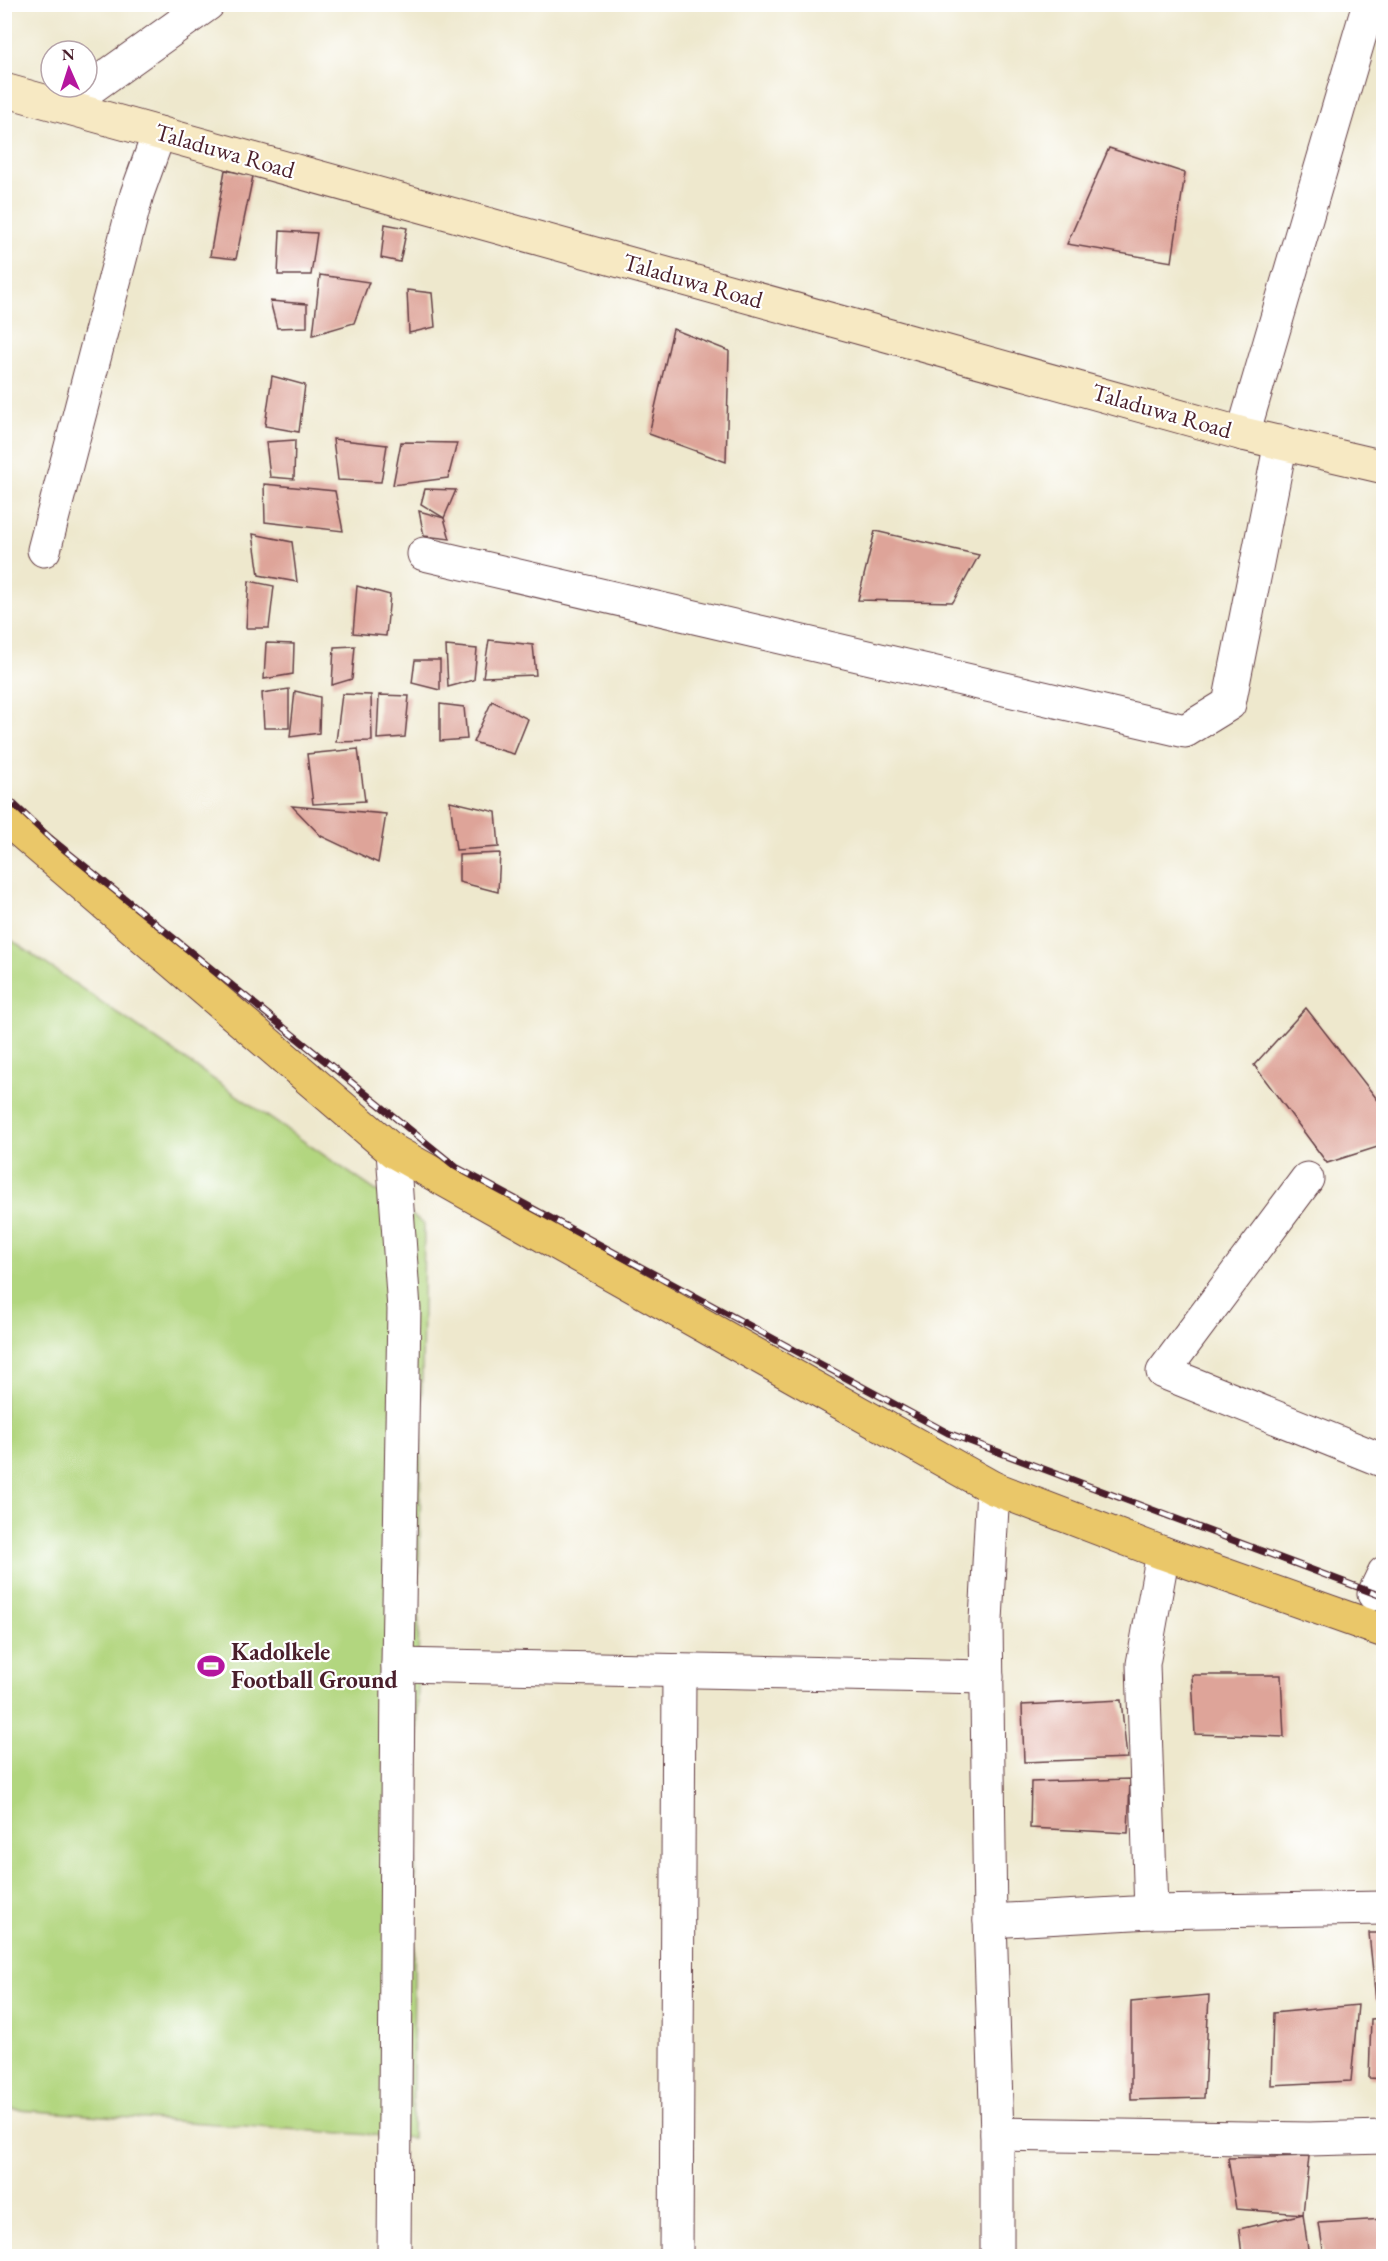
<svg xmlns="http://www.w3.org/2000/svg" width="1388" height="2261" font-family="'EB Garamond',serif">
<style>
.garden{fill:#b2d67f;stroke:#7e7a55;stroke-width:1.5}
.building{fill:#dea499}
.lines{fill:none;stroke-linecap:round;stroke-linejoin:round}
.street-casing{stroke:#633d43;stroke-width:35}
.secondary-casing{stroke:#633d43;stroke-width:35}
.primary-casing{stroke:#633d43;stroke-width:35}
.street{stroke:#fff;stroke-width:33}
.secondary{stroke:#f7e9c3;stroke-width:33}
.primary{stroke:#eac769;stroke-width:33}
.rail-casing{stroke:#4a1f2b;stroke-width:7}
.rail{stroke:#fff;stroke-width:4.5;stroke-dasharray:14;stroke-linecap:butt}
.labels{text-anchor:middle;stroke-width:4.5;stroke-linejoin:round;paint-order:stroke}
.street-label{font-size:24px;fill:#4a1f2b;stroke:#fff}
.poi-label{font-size:24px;font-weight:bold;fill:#4a1f2b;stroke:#fff;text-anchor:start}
</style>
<rect width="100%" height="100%" fill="#fff"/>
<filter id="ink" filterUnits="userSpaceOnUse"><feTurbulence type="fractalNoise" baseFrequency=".0167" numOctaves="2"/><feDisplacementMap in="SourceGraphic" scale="12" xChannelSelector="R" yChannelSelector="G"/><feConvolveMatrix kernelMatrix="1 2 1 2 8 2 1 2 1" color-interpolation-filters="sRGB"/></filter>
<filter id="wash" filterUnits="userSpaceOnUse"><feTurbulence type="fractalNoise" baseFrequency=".008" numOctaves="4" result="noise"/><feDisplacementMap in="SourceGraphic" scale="24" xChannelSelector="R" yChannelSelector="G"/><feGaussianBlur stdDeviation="1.35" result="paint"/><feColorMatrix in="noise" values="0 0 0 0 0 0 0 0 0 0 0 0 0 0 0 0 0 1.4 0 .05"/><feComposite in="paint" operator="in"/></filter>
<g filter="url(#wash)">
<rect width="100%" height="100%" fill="#eee8cd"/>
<polygon class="garden" points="4,935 424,1224 412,2138 5,2109"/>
<g id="blocks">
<g class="building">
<polygon points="1109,148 1185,173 1172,262 1067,244"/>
<polygon points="225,170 253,176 236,259 210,256"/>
<polygon points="385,224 407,228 400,262 381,258"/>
<polygon points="280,231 317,233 311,275 278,275"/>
<polygon points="320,275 369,282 354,323 313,335"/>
<polygon points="407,290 432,293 435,327 409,333"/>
<polygon points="270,301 307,304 307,327 277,328"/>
<polygon points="673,329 729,351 726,462 649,434"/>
<polygon points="272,376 305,385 299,432 265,426"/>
<polygon points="333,439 387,445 381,482 338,480"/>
<polygon points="295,440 294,479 270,477 266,442"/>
<polygon points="401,442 457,443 448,478 393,485"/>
<polygon points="264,484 335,491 343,531 265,522"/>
<polygon points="425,489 456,490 444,518 421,504"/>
<polygon points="419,511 444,518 450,539 424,536"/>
<polygon points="875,531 979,555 953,602 858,600"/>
<polygon points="253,534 292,542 297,582 259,575"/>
<polygon points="249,581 274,586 269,628 246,628"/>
<polygon points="357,586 390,595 386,636 353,633"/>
<polygon points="489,640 533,645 536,675 483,677"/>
<polygon points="266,643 294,644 293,674 264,679"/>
<polygon points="355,646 352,679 332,685 334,647"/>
<polygon points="446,646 477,649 474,680 448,687"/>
<polygon points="415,660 440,660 440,690 412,683"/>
<polygon points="289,689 289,728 264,728 262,693"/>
<polygon points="295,691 320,697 319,733 290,737"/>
<polygon points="342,694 371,695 372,741 336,742"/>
<polygon points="379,695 409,696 405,737 377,739"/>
<polygon points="492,701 528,719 514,754 473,742"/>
<polygon points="440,704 464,707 467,739 440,741"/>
<polygon points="358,749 365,801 313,804 307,754"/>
<polygon points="450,801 496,812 499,847 456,850"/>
<polygon points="292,806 386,814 378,863 321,836"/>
<polygon points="500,853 498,892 459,882 459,855"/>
<polygon points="1306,1008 1384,1108 1384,1145 1327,1163 1254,1065"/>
<polygon points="1192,1675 1281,1675 1284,1737 1195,1734"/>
<polygon points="1121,1700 1127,1758 1024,1762 1022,1705"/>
<polygon points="1130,1779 1128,1833 1030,1828 1031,1782"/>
<polygon points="1369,1933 1384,1933 1384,2000 1376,2001"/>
<polygon points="1209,1995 1204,2098 1131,2100 1131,2002"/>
<polygon points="1358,2005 1351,2081 1271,2085 1273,2013"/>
<polygon points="1384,2018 1384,2079 1369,2078 1371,2019"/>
<polygon points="1309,2156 1303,2214 1236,2209 1228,2158"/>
<polygon points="1303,2214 1309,2256 1242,2256 1239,2229"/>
<polygon points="1384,2219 1384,2256 1324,2256 1319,2223"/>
</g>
</g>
</g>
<g filter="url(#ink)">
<use href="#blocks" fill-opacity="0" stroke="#633d43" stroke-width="1.5"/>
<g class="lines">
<defs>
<g id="street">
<polyline points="65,106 208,4"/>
<polyline points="1243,434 1369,4"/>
<polyline points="44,550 137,194 159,133"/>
<polyline points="424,554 1185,731 1229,704 1281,442"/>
<polyline points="393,1151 404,1309 398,1665 394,2256"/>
<polyline points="1307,1179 1163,1372 1384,1461"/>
<polyline points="993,1488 986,1621 990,1921 997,2134 997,2256"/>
<polyline points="1374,1594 1384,1573"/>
<polyline points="398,1665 987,1677"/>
<polyline points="1151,1912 1143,1664 1163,1553"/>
<polyline points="990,1921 1151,1912 1384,1908"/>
<polyline points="997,2134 1309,2139 1384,2137"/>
<polyline points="676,2256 679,1671"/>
</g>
<polyline id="secondary" points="4,90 1243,434 1384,467"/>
<polyline id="primary" points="4,817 393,1151 993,1488 1163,1553 1384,1631"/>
</defs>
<use href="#street" class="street-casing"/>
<use href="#secondary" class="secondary-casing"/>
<use href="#primary" class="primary-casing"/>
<use href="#street" class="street"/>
<use href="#secondary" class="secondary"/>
<use href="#primary" class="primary"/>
<defs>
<polyline id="rail" points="4,795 50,838 456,1167 948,1433 1384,1597"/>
</defs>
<use href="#rail" class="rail-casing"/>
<use href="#rail" class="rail"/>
</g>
</g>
<defs>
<symbol id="stadium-bare" viewBox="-9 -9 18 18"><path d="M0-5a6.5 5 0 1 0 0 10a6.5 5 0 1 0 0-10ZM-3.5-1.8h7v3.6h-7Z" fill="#b5179e" stroke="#fff" stroke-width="2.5" paint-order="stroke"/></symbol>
</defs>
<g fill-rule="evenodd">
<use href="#stadium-bare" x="192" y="1647" width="38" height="38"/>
</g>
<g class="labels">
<g class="street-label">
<text transform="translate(225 151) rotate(16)" y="8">Taladuwa Road</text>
<text transform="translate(693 281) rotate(16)" y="8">Taladuwa Road</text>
<text transform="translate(1162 411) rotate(16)" y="8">Taladuwa Road</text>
</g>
<g class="poi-label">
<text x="231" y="1660">Kadolkele<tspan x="231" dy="28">Football Ground</tspan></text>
</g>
</g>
<rect width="1388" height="2261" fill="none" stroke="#fff" stroke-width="24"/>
<g transform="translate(69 69) rotate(357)"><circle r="28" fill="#ffffff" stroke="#b7a5aa" stroke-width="1.5"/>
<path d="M0-4.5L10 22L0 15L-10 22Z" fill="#b5179e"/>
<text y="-9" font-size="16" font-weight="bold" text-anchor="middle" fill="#4a1f2b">N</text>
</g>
</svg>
